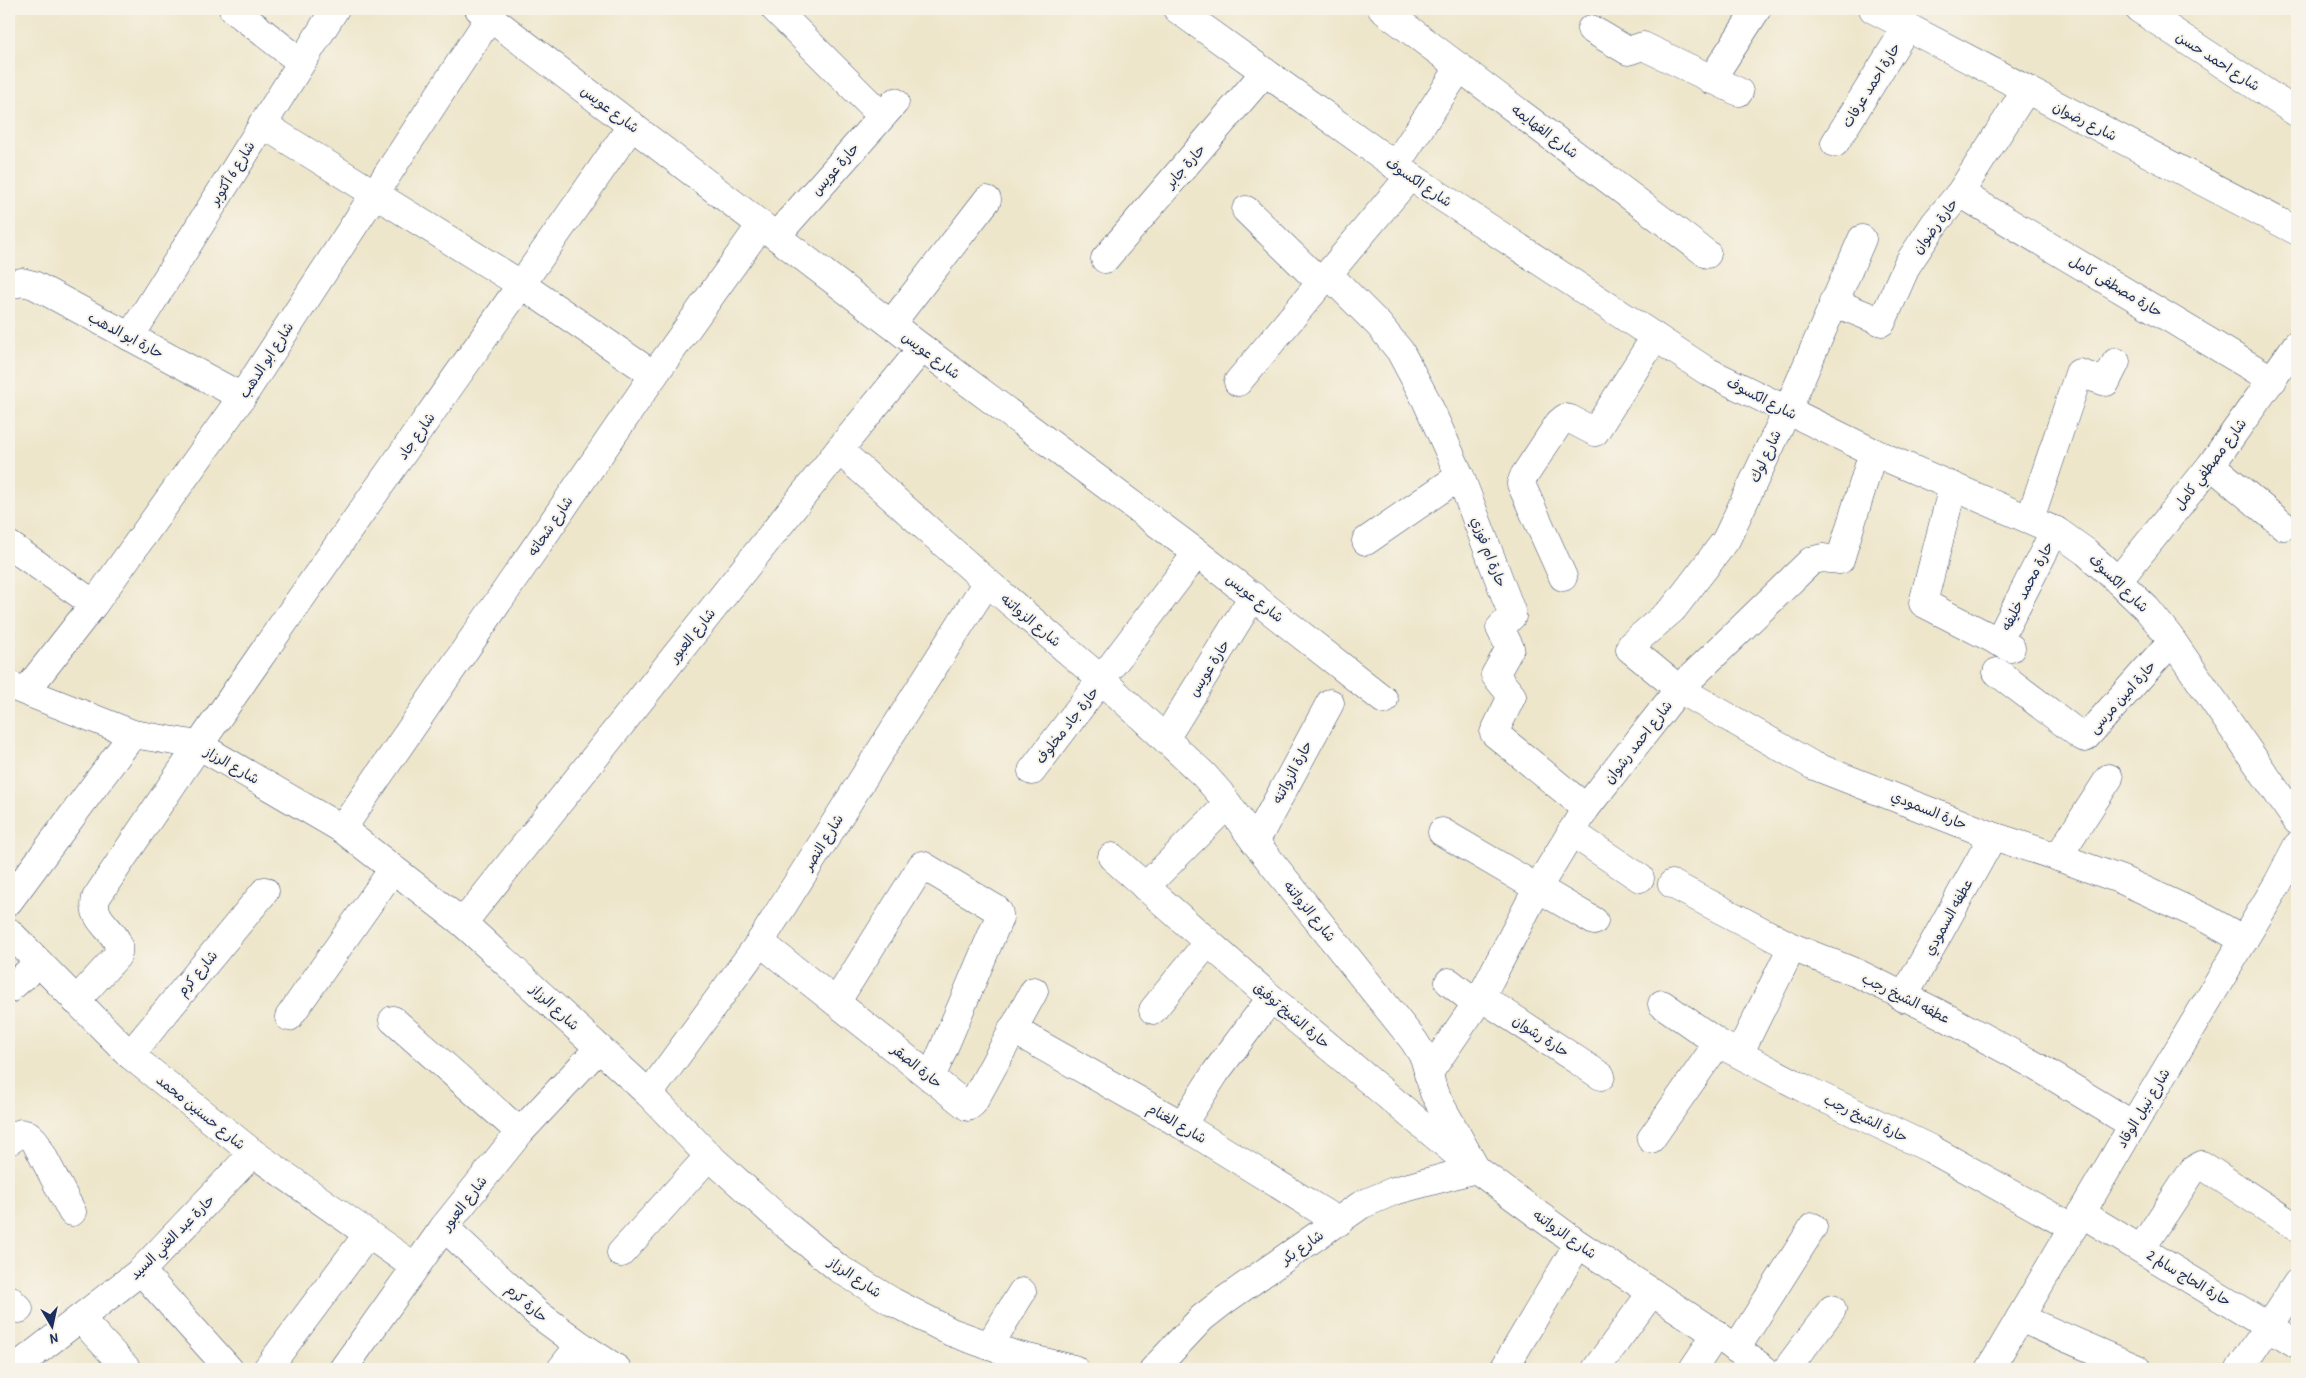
<svg xmlns="http://www.w3.org/2000/svg" width="2306" height="1378" font-family="'Patrick Hand','Playpen Sans Arabic',sans-serif">
<style>
.lines{fill:none;stroke-linecap:round;stroke-linejoin:round}
.minor-casing{stroke:#3b4a6e;stroke-width:29}
.minor{stroke:#fff;stroke-width:28}
.labels{text-anchor:middle;stroke-width:4;stroke-linejoin:round;paint-order:stroke}
.street-label{font-size:14px;fill:#1b2f5e;stroke:#f7f3e8}
</style>
<rect width="100%" height="100%" fill="#f7f3e8"/>
<filter id="ink" filterUnits="userSpaceOnUse"><feTurbulence type="fractalNoise" baseFrequency=".02" numOctaves="2"/><feDisplacementMap in="SourceGraphic" scale="10" xChannelSelector="R" yChannelSelector="G"/><feConvolveMatrix kernelMatrix="1 2 1 2 8 2 1 2 1" color-interpolation-filters="sRGB"/></filter>
<filter id="wash" filterUnits="userSpaceOnUse"><feTurbulence type="fractalNoise" baseFrequency=".0096" numOctaves="4" result="noise"/><feDisplacementMap in="SourceGraphic" scale="20" xChannelSelector="R" yChannelSelector="G"/><feGaussianBlur stdDeviation="1.12" result="paint"/><feColorMatrix in="noise" values="0 0 0 0 0 0 0 0 0 0 0 0 0 0 0 0 0 1.4 0 .05"/><feComposite in="paint" operator="in"/></filter>
<g filter="url(#wash)">
<rect width="100%" height="100%" fill="#eee6cb"/>
</g>
<g filter="url(#ink)">
<g class="lines">
<defs>
<g id="minor">
<polyline points="233,9 301,62"/>
<polyline points="479,9 922,348 1197,553 1384,700"/>
<polyline points="775,9 882,116"/>
<polyline points="1177,9 1410,176 1707,371 1873,452 2058,532 2086,552 2118,581 2147,609 2168,635 2297,821"/>
<polyline points="1382,9 1707,254"/>
<polyline points="1873,9 2297,231"/>
<polyline points="2139,9 2297,113"/>
<polyline points="1591,29 1628,51 1643,46 1739,92"/>
<polyline points="1711,80 1757,9"/>
<polyline points="262,124 522,285 654,375"/>
<polyline points="1835,143 1906,28"/>
<polyline points="1395,166 1460,67"/>
<polyline points="1960,193 2273,380"/>
<polyline points="1246,210 1321,283"/>
<polyline points="776,236 895,102"/>
<polyline points="1862,239 1787,411 1726,540 1673,609 1631,645 1630,649 1679,689 1812,765 1993,836 2058,857 2122,880 2205,918 2244,940"/>
<polyline points="1105,259 1265,72"/>
<polyline points="1328,274 1379,325 1400,351 1426,400 1460,476 1511,611 1512,616 1500,628 1510,648 1495,675 1512,696 1494,733 1586,808"/>
<polyline points="9,285 22,282 34,285 242,397"/>
<polyline points="1833,302 1882,322 1907,265 1935,223 1960,193 2026,90"/>
<polyline points="891,324 987,200"/>
<polyline points="130,337 335,9"/>
<polyline points="1238,382 1410,176"/>
<polyline points="839,450 987,582 1102,680 1204,775 1219,792 1255,842 1414,1041 1424,1057 1434,1093 1476,1169 1578,1244 1716,1334 1764,1369"/>
<polyline points="2211,465 2284,526"/>
<polyline points="1953,486 1923,603 2011,648"/>
<polyline points="2030,519 2079,373 2106,382 2116,362"/>
<polyline points="1366,541 1460,476"/>
<polyline points="9,545 94,604"/>
<polyline points="1563,577 1521,484 1524,476 1559,423 1565,418 1570,419 1595,432 1655,337"/>
<polyline points="2118,581 2211,465 2297,344"/>
<polyline points="1998,642 2055,530"/>
<polyline points="1997,672 2081,736 2085,738 2172,641"/>
<polyline points="9,685 133,734 198,745 342,829 463,923 649,1094 709,1156 787,1226 838,1268 893,1302 951,1332 1012,1354 1074,1369"/>
<polyline points="26,691 94,604 242,397 490,17"/>
<polyline points="1165,739 1253,596"/>
<polyline points="1032,771 1197,553"/>
<polyline points="342,829 654,375 761,225"/>
<polyline points="1442,832 1594,921"/>
<polyline points="1571,832 1640,878"/>
<polyline points="1255,842 1330,703"/>
<polyline points="1112,857 1271,998 1463,1159"/>
<polyline points="2058,857 2109,778"/>
<polyline points="1672,884 1792,947 1859,974 1940,1014 2036,1066 2133,1125"/>
<polyline points="1145,887 1228,804"/>
<polyline points="9,901 133,734"/>
<polyline points="463,923 839,450 922,348"/>
<polyline points="9,932 130,1055 253,1153 415,1267"/>
<polyline points="760,942 968,1107 973,1103 1034,991"/>
<polyline points="1449,982 1476,1003"/>
<polyline points="9,989 39,963"/>
<polyline points="1481,997 1601,1076"/>
<polyline points="1903,998 1993,836"/>
<path d="M76 1001 117 956C126 932 89 925 96 898 269 637 454 384 632 125"/>
<polyline points="837,1001 922,865 996,909 999,913 999,918 931,1078"/>
<polyline points="1662,1004 1718,1043 1809,1091 1931,1149 2073,1228"/>
<polyline points="1153,1010 1208,942"/>
<polyline points="289,1017 393,869"/>
<polyline points="393,1020 520,1132"/>
<polyline points="1012,1029 1182,1125 1339,1222"/>
<polyline points="1739,1054 1792,947"/>
<polyline points="130,1055 265,891"/>
<polyline points="1428,1074 1481,997 1537,889 1586,808 1679,689 1811,561 1822,558 1840,560 1873,452"/>
<polyline points="649,1094 760,942 987,582"/>
<polyline points="1182,1125 1216,1072 1271,998"/>
<polyline points="1651,1139 1718,1043"/>
<polyline points="9,1141 21,1133 29,1135 35,1141 72,1212"/>
<polyline points="2081,1213 2297,1344"/>
<polyline points="444,1227 538,1314 580,1345 617,1369"/>
<polyline points="2141,1249 2193,1170 2202,1165 2297,1228"/>
<polyline points="621,1253 709,1156"/>
<polyline points="141,1271 229,1369"/>
<polyline points="9,1299 19,1309"/>
<polyline points="80,1318 127,1369"/>
<polyline points="2020,1318 2138,1369"/>
<polyline points="989,1346 1022,1292"/>
<polyline points="1736,1349 1813,1227"/>
<polyline points="14,1369 141,1271 253,1153"/>
<polyline points="267,1369 368,1234"/>
<polyline points="343,1369 444,1227 520,1132 599,1048"/>
<polyline points="561,1369 580,1345"/>
<polyline points="1154,1369 1202,1318 1225,1300 1361,1205 1394,1191 1476,1169"/>
<polyline points="1504,1369 1578,1244"/>
<polyline points="1596,1369 1652,1292"/>
<polyline points="1693,1369 1716,1334"/>
<polyline points="1787,1369 1832,1309"/>
<polyline points="1990,1369 2133,1125 2278,883 2297,846"/>
<polyline points="2240,1369 2297,1283"/>
</g>
</defs>
<use href="#minor" class="minor-casing"/>
<use href="#minor" class="minor"/>
</g>
</g>
<g class="labels">
<g class="street-label">
<text transform="translate(2218 61) rotate(33)" y="5">شارع احمد حسن</text>
<text transform="translate(1871 85) rotate(-58)" y="5">حارة احمد عرفات</text>
<text transform="translate(610 109) rotate(37)" y="5">شارع عويس</text>
<text transform="translate(2085 121) rotate(27)" y="5">شارع رضوان</text>
<text transform="translate(1545 131) rotate(37)" y="5">شارع الفهايمه</text>
<text transform="translate(1185 166) rotate(-49)" y="5">حارة جابر</text>
<text transform="translate(835 169) rotate(-49)" y="5">حارة عويس</text>
<text transform="translate(232 173) rotate(-58)" y="5">شارع 6 أكتوبر</text>
<text transform="translate(1419 182) rotate(34)" y="5">شارع الكسوف</text>
<text transform="translate(1935 226) rotate(-53)" y="5">حارة رضوان</text>
<text transform="translate(2116 286) rotate(31)" y="5">حارة مصطفى كامل</text>
<text transform="translate(126 335) rotate(28)" y="5">حارة ابو الدهب</text>
<text transform="translate(931 355) rotate(37)" y="5">شارع عويس</text>
<text transform="translate(266 360) rotate(-57)" y="5">شارع ابو الدهب</text>
<text transform="translate(1762 398) rotate(27)" y="5">شارع الكسوف</text>
<text transform="translate(416 436) rotate(-55)" y="5">شارع جاد</text>
<text transform="translate(1765 456) rotate(-65)" y="5">شارع لوك</text>
<text transform="translate(2210 464) rotate(-53)" y="5">شارع مصطفي كامل</text>
<text transform="translate(550 526) rotate(-56)" y="5">شارع شحاته</text>
<text transform="translate(1489 552) rotate(69)" y="5">حارة ام فوزي</text>
<text transform="translate(2119 583) rotate(44)" y="5">شارع الكسوف</text>
<text transform="translate(2027 586) rotate(-63)" y="5">حارة محمد خليفه</text>
<text transform="translate(1255 598) rotate(38)" y="5">شارع عويس</text>
<text transform="translate(1031 620) rotate(40)" y="5">شارع الزواتنه</text>
<text transform="translate(692 635) rotate(-51)" y="5">شارع العبور</text>
<text transform="translate(1209 668) rotate(-58)" y="5">حارة عويس</text>
<text transform="translate(2122 697) rotate(-48)" y="5">حارة امين مرسى</text>
<text transform="translate(1067 725) rotate(-52)" y="5">حارة جاد مخلوف</text>
<text transform="translate(1638 742) rotate(-52)" y="5">شارع احمد رشوان</text>
<text transform="translate(232 765) rotate(30)" y="5">شارع الرزاز</text>
<text transform="translate(1292 772) rotate(-62)" y="5">حارة الزواتنه</text>
<text transform="translate(1929 810) rotate(22)" y="5">حارة السمودي</text>
<text transform="translate(823 842) rotate(-58)" y="5">شارع النصر</text>
<text transform="translate(1310 911) rotate(51)" y="5">شارع الزواتنه</text>
<text transform="translate(1948 917) rotate(-61)" y="5">عطفه السمودي</text>
<text transform="translate(197 973) rotate(-50)" y="5">شارع كرم</text>
<text transform="translate(1906 998) rotate(26)" y="5">عطفه الشيخ رجب</text>
<text transform="translate(555 1007) rotate(43)" y="5">شارع الرزاز</text>
<text transform="translate(1292 1015) rotate(40)" y="5">حارة الشيخ توفيق</text>
<text transform="translate(1541 1036) rotate(33)" y="5">حارة رشوان</text>
<text transform="translate(917 1066) rotate(39)" y="5">حارة الصقر</text>
<text transform="translate(2143 1108) rotate(-59)" y="5">شارع نبيل الوقاد</text>
<text transform="translate(201 1112) rotate(39)" y="5">شارع حسنين محمد</text>
<text transform="translate(1866 1118) rotate(26)" y="5">حارة الشيخ رجب</text>
<text transform="translate(1177 1123) rotate(30)" y="5">شارع الغنام</text>
<text transform="translate(464 1203) rotate(-52)" y="5">شارع العبور</text>
<text transform="translate(1565 1234) rotate(35)" y="5">شارع الزواتنه</text>
<text transform="translate(172 1237) rotate(-45)" y="5">حارة عبد الغني السيد</text>
<text transform="translate(1302 1247) rotate(-35)" y="5">شارع بكر</text>
<text transform="translate(855 1277) rotate(34)" y="5">شارع الرزاز</text>
<text transform="translate(2189 1278) rotate(31)" y="5">حارة الحاج سالم 2</text>
<text transform="translate(527 1303) rotate(41)" y="5">حارة كرم</text>
</g>
</g>
<rect width="2306" height="1378" fill="none" stroke="#f7f3e8" stroke-width="30"/>
<g transform="translate(52 1326) rotate(171)" stroke="#f7f3e8" stroke-width="4" paint-order="stroke">
<path d="M0-4L9 19L0 12L-9 19Z" fill="#1b2f5e"/>
<text y="-8" font-size="14" font-weight="bold" text-anchor="middle" fill="#1b2f5e">N</text>
</g>
</svg>
